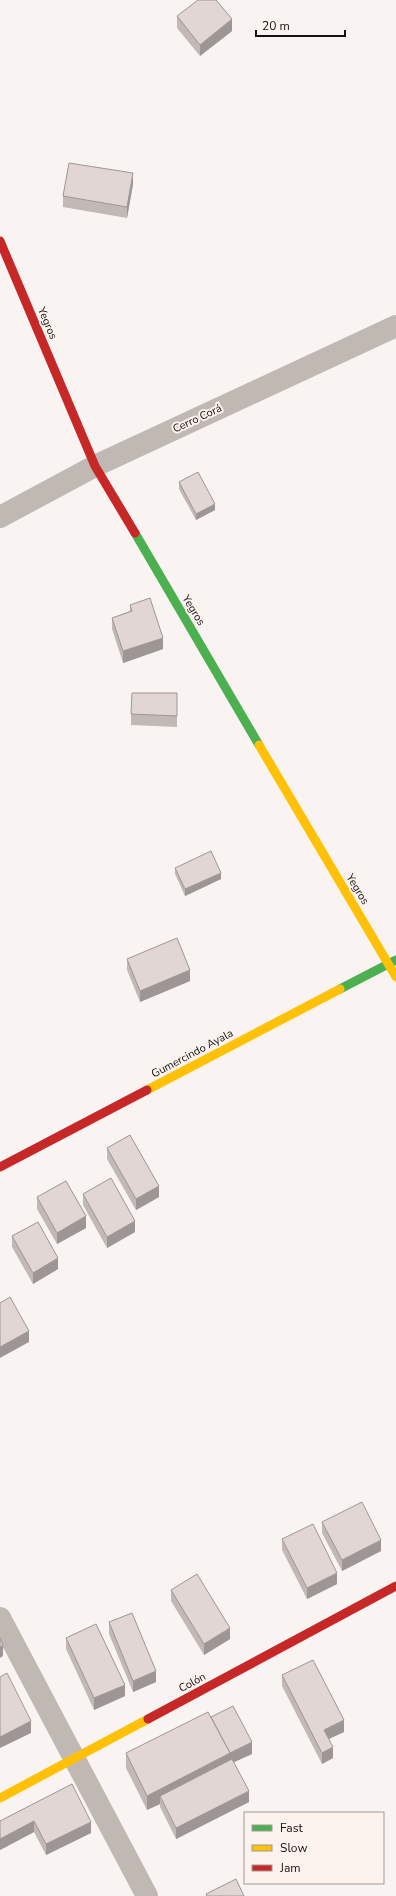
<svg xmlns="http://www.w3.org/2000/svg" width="396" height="1896" font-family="'Nunito Sans',sans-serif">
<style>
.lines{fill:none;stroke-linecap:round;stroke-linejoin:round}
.street{stroke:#c0b8b2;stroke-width:22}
.fast{stroke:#4caf50;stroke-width:9}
.slow{stroke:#ffc107;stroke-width:9}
.jam{stroke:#c62828;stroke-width:9}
.wall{fill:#c2b8b6}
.shaded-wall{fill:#9e9694}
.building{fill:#e1d6d4;stroke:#9e9694}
.labels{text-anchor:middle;stroke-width:4;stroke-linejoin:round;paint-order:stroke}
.street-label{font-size:11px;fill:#141110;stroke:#fcf3ef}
</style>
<rect width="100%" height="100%" fill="#f9f4f2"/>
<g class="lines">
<g class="street">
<polyline points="0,517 95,466 396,326"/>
<polyline points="0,1618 147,1896"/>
</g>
<g class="fast">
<polyline points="135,533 259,745"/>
<polyline points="340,989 396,960"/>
</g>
<g class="slow">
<polyline points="259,745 396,977"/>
<polyline points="147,1090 340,989"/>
<polyline points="0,1798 148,1719"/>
</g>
<g class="jam">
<polyline points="0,241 95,466 135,533"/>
<polyline points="0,1167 147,1090"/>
<polyline points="148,1719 396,1586"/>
</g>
</g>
<g class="wall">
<polygon points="177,16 232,31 200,56 177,28"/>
<polygon points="133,184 127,218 63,207 63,196"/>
<polygon points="179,482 215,510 196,520 179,489"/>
<polygon points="130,605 163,649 123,663 112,629 112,618 130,611"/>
<polygon points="177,705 177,727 131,725 131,714"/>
<polygon points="175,868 221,879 185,896 175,874"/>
<polygon points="127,959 190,981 140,1002 127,970"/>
<polygon points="107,1148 159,1197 136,1210 107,1159"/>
<polygon points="83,1194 135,1232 107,1248 83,1205"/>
<polygon points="37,1197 86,1228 57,1244 37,1209"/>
<polygon points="12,1236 58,1269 33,1284 12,1247"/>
<polygon points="322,1522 381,1551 342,1571 322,1533"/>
<polygon points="282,1539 337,1584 307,1599 282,1550"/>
<polygon points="171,1590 230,1639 204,1655 171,1601"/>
<polygon points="109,1622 156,1682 133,1692 109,1634"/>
<polygon points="66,1638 125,1696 94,1710 66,1649"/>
<polygon points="282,1675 344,1732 329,1739 333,1758 322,1764 282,1686"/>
<polygon points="211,1717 252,1754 234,1762 249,1802 176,1839 160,1807 160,1804 147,1810 126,1768 126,1753"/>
<polygon points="72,1784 91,1833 46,1855 34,1832 0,1850 0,1821"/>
</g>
<g class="shaded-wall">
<polygon points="232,19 232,31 200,56 200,45"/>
<polygon points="133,173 133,184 127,218 127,207"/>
<polygon points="215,504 215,510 196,520 196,514"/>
<polygon points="163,638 163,649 123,663 123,651"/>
<polygon points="221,873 221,879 185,896 185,889"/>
<polygon points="190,970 190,981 140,1002 140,991"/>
<polygon points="159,1186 159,1197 136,1210 136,1199"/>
<polygon points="86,1216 86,1228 57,1244 57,1233"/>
<polygon points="135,1221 135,1232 107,1248 107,1237"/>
<polygon points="58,1258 58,1269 33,1284 33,1273"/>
<polygon points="29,1331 29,1342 0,1358 0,1347"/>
<polygon points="381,1540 381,1551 342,1571 342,1560"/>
<polygon points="337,1573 337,1584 307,1599 307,1588"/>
<polygon points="230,1628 230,1639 204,1655 204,1644"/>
<polygon points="3,1645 3,1656 0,1658 0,1647"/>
<polygon points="156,1671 156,1682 133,1692 133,1681"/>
<polygon points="125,1685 125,1696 94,1710 94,1698"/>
<polygon points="344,1720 344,1732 324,1741 324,1730"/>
<polygon points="31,1721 31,1733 0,1748 0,1737"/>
<polygon points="252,1742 252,1754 230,1764 160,1796 160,1804 147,1810 147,1796"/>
<polygon points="333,1747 333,1758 322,1764 322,1753"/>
<polygon points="249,1791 249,1802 176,1839 176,1828"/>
<polygon points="34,1821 34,1832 0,1850 0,1839"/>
<polygon points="91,1822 91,1833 46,1855 46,1844"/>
</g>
<g class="building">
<polygon points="198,0 216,0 232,19 200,45 177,16"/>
<polygon points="69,163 133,173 127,207 63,196"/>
<polygon points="198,472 215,504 196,514 179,482"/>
<polygon points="150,598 163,638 123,651 112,618 132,611 130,605"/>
<polygon points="132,693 177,693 177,716 131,714"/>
<polygon points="211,851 221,873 185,889 175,868"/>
<polygon points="177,938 190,970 140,991 127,959"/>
<polygon points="130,1135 159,1186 136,1199 107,1148"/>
<polygon points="111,1178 135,1221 107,1237 83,1194"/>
<polygon points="66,1181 86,1216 57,1233 37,1197"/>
<polygon points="38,1222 58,1258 33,1273 12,1236"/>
<polygon points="10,1297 29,1331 0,1347 0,1303"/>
<polygon points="362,1502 381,1540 342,1560 322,1522"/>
<polygon points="313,1524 337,1573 307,1588 282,1539"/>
<polygon points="197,1574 230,1628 204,1644 171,1590"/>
<polygon points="132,1613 156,1671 133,1681 109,1622"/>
<polygon points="96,1624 125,1685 94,1698 66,1638"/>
<polygon points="0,1638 3,1645 0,1647"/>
<polygon points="313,1660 344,1720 324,1730 333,1747 322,1753 282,1675"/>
<polygon points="7,1673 31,1721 0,1737 0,1677"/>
<polygon points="233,1706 252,1742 230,1753 211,1717"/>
<polygon points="208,1712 230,1753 147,1796 126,1753"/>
<polygon points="232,1759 249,1791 176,1828 160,1796"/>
<polygon points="72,1784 91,1822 46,1844 34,1821 0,1839 0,1821"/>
<polygon points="236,1879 244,1896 207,1896 206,1894"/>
</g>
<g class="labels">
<g class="street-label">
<text transform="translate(48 323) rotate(67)" y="4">Yegros</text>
<text transform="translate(197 418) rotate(-25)" y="4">Cerro Corá</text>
<text transform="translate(194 610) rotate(59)" y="4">Yegros</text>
<text transform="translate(358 889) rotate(59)" y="4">Yegros</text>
<text transform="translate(192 1053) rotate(-28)" y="4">Gumercindo Ayala</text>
<text transform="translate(192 1682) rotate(-28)" y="4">Colón</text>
</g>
</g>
<rect x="244" y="1812" width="140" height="72" fill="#fcf3ef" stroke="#9f9996"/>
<rect x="252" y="1825" width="20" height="6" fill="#4caf50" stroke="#9f9996"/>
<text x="280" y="1832" font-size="12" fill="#141110">Fast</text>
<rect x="252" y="1845" width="20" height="6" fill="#ffc107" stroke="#9f9996"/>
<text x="280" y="1852" font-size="12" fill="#141110">Slow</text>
<rect x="252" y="1865" width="20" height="6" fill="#c62828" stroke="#9f9996"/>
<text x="280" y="1872" font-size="12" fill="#141110">Jam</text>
<path d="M256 30v6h89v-6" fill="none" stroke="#141110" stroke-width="2"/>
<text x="262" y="30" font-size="12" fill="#141110" stroke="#fcf3ef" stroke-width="3" paint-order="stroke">20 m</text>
</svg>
